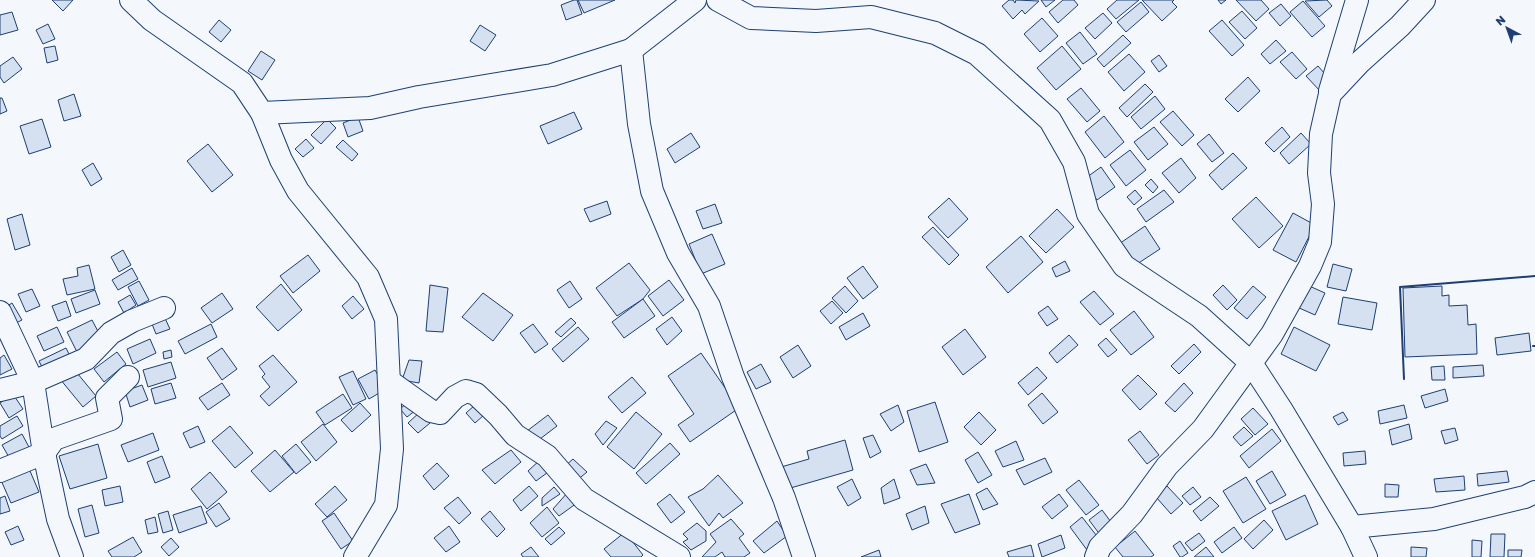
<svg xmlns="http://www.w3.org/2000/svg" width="1535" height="557" font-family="'Golos Text',sans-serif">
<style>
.building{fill:#d5e0f0;stroke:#1d3f73}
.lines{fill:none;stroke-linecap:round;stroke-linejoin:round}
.minor-casing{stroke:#1d3f73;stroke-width:24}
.minor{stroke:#f4f7fb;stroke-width:22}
.wall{stroke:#1d3f73;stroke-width:2}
</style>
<rect width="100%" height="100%" fill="#f4f7fb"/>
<g class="building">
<polygon points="52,0 73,0 63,11"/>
<polygon points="574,0 577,0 582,14 566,20 561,5"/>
<polygon points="578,0 615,0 584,13"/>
<polygon points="1009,0 1013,0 1015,3 1016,0 1039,1 1025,14 1022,10 1013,19 1002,6"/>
<polygon points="1041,0 1055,0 1046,7"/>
<polygon points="1063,0 1074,0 1078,5 1058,23 1049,12"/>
<polygon points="1117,0 1139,0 1116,19 1107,9"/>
<polygon points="1142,0 1174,0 1172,2 1177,7 1162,21"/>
<polygon points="1218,0 1226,0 1221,4"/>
<polygon points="1236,0 1261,0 1269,9 1256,21"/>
<polygon points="1327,0 1332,6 1319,17 1305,1"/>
<polygon points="1303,1 1325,26 1312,37 1290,12"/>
<polygon points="1141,2 1149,12 1126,32 1117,22"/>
<polygon points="1281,4 1291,16 1280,26 1269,13"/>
<polygon points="1242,11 1257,28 1245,39 1229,22"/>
<polygon points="12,12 18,30 0,35 0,15"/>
<polygon points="1103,13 1112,23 1095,39 1085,28"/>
<polygon points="1042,18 1058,36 1040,52 1024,34"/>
<polygon points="219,20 231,30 221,42 209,32"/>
<polygon points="1222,20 1244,45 1232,56 1209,31"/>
<polygon points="48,24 55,39 43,44 36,30"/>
<polygon points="480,25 496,35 485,51 470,41"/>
<polygon points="1080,32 1097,54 1083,64 1066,43"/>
<polygon points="1123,35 1131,43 1104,67 1097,59"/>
<polygon points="1276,40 1286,51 1270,64 1261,54"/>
<polygon points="55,46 58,60 47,63 44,48"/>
<polygon points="1062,46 1081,69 1056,90 1037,68"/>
<polygon points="261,51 275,60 262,80 248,71"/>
<polygon points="1292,52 1307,69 1296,79 1280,62"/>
<polygon points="1129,54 1145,72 1124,91 1108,72"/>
<polygon points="1159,55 1167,66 1159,72 1151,61"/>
<polygon points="13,57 22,69 4,83 0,77 0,66"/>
<polygon points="1318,66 1332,82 1321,92 1306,76"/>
<polygon points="1248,77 1260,91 1238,112 1225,99"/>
<polygon points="1145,84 1153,92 1127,117 1119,108"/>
<polygon points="1081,88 1100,111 1087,122 1067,99"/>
<polygon points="74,94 81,116 64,121 58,100"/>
<polygon points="1155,96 1165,109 1141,129 1131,117"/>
<polygon points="0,98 2,98 7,111 0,114"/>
<polygon points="1173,111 1194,135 1182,146 1160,122"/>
<polygon points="574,112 582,129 548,144 540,126"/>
<polygon points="1104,116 1124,142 1105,158 1085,132"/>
<polygon points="358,117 363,131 348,137 343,123"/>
<polygon points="42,119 51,147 29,154 20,126"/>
<polygon points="327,119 336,128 321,144 311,135"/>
<polygon points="1154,127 1168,144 1148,160 1134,142"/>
<polygon points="1282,127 1290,137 1274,152 1265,143"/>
<polygon points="691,133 700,147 675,163 667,149"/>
<polygon points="1301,133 1311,144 1289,164 1280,153"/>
<polygon points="1209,134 1224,153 1212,162 1197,144"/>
<polygon points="306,139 314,148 303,157 295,149"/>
<polygon points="343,140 358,154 352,161 336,147"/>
<polygon points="208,144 233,175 212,192 187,161"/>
<polygon points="1130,150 1146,170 1126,186 1110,165"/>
<polygon points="1233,153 1247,168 1222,190 1209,175"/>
<polygon points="1181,158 1196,178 1179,193 1162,173"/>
<polygon points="93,163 102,179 91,186 82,170"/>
<polygon points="1101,167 1115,187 1097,200 1083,180"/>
<polygon points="1151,179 1158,187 1153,193 1145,185"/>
<polygon points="1135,190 1142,198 1134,205 1127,197"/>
<polygon points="1164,190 1174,202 1146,222 1137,209"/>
<polygon points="1256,197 1283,226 1259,248 1232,219"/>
<polygon points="949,198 968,219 948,238 928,217"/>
<polygon points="607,201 611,214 590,222 584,209"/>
<polygon points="715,204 722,223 703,229 696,211"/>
<polygon points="1057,209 1074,227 1046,253 1029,236"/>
<polygon points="1293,213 1315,225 1296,262 1273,250"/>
<polygon points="22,214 30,245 15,250 7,219"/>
<polygon points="1145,226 1160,249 1134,266 1119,244"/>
<polygon points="933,227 959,255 949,265 922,237"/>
<polygon points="712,234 725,264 701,274 689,244"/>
<polygon points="1021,236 1043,262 1008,293 986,267"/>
<polygon points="123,250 131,265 119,272 111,257"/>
<polygon points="308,255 320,271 293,293 280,276"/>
<polygon points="1065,261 1070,271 1056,277 1052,268"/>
<polygon points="629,263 650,290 643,299 617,316 596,288"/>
<polygon points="1333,264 1352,269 1346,291 1327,287"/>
<polygon points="89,265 95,289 67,295 63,279 78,276 77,268"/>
<polygon points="863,266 878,287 863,299 847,278"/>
<polygon points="132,268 138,279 118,290 112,280"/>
<polygon points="669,280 684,300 663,316 648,296"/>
<polygon points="139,281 149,300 138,306 128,287"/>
<polygon points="570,281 582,299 569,308 557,290"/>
<polygon points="281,284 302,310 278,331 256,307"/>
<polygon points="430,285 448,288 443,332 426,331"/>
<polygon points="1223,285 1237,300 1227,310 1213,295"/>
<polygon points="1307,285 1325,293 1315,315 1297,307"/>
<polygon points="845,286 858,301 846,313 832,298"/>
<polygon points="1253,286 1266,297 1247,319 1234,308"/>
<polygon points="1442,286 1442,296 1449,295 1449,306 1467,305 1468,325 1476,324 1477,354 1405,357 1403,288"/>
<polygon points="32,289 40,306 26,312 18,294"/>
<polygon points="95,290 100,304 76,313 71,299"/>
<polygon points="1094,291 1114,314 1100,325 1080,302"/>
<polygon points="222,293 233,309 212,323 201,308"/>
<polygon points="483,293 513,315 493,341 462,317"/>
<polygon points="130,295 136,305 124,313 118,302"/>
<polygon points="353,296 364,309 352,319 342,306"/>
<polygon points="1343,297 1377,303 1372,330 1338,324"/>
<polygon points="643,299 655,316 624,338 612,322"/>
<polygon points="66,301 71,316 58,321 52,306"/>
<polygon points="832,301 843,313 831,324 820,311"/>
<polygon points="12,303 22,320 12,325 3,309"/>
<polygon points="1048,306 1058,319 1047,326 1038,313"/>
<polygon points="1134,311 1154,337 1131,355 1110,330"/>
<polygon points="863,313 870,326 846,340 839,327"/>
<polygon points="163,314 170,329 156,334 150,319"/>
<polygon points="672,317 682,331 667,345 656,329"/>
<polygon points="571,318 576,323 561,337 555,332"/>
<polygon points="92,320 102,339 77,352 67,332"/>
<polygon points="211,324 217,337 185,354 178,341"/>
<polygon points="533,324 548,344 535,353 520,333"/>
<polygon points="57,327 64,342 44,351 37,336"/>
<polygon points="578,327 589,339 563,362 552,349"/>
<polygon points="1294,327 1330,345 1316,371 1281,354"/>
<polygon points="965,329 986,357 963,375 942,347"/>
<polygon points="1529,333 1531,351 1497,355 1495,338"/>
<polygon points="1069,335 1078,345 1057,363 1049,353"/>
<polygon points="1106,338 1117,350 1108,357 1098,345"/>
<polygon points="150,339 156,353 133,364 127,349"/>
<polygon points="1194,344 1201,352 1179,374 1171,366"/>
<polygon points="798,345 811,366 793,378 780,357"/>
<polygon points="66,348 72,360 45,373 39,361"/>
<polygon points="222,348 237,369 222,380 207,358"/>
<polygon points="171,350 172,357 164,359 163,352"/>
<polygon points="117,352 126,364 104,382 94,369"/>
<polygon points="701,353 739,408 690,442 678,425 694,414 668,376"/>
<polygon points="4,355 12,369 0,375 0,358"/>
<polygon points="273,355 297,382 269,406 260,396 270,387 262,377 265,374 259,366"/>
<polygon points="409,360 422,361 419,383 402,380"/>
<polygon points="171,362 176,378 148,387 143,370"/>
<polygon points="761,364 771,382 756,389 747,372"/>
<polygon points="1483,365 1484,376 1453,378 1453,367"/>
<polygon points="1444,366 1445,380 1432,380 1431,367"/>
<polygon points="1037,367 1047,378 1028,395 1018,383"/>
<polygon points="73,368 96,396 83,407 60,379"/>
<polygon points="375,370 386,389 369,399 358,379"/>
<polygon points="353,371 366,399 353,405 339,377"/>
<polygon points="1138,375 1157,394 1140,410 1122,390"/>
<polygon points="632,377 646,393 622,413 608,397"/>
<polygon points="171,383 176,398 155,404 151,389"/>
<polygon points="222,383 230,395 208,410 199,398"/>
<polygon points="1184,383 1193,393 1175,412 1165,403"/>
<polygon points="142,385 148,400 130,407 125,391"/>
<polygon points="1445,389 1448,401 1425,408 1421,396"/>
<polygon points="1042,393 1058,412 1043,424 1028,405"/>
<polygon points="13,394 23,409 9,418 0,403"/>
<polygon points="343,394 352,408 325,425 316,412"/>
<polygon points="408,402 416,410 407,417 400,409"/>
<polygon points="935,402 948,442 919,452 907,411"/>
<polygon points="360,403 371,415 352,432 341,420"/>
<polygon points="475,405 484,415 475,423 466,413"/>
<polygon points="898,405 904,422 891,431 880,414"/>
<polygon points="1404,405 1407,418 1380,424 1378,411"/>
<polygon points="1253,408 1268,424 1255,435 1241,419"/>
<polygon points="420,412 430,423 418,433 408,423"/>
<polygon points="636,412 662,434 634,469 607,447"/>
<polygon points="979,412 996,430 981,445 964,427"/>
<polygon points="1343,412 1348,420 1338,425 1333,417"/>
<polygon points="548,415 557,426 536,442 527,431"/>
<polygon points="17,416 23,426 2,439 0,436 0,426"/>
<polygon points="606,421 617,428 603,445 595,434"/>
<polygon points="323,424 337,442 316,461 301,442"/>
<polygon points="1409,424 1412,439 1392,445 1389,430"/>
<polygon points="198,426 205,442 190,448 183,433"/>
<polygon points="230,426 253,453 235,468 212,441"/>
<polygon points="1244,427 1253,436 1241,446 1233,437"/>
<polygon points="1455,428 1458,440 1445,444 1441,431"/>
<polygon points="1272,429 1281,441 1249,468 1240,456"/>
<polygon points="1140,431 1159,455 1147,464 1128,440"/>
<polygon points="153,433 159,450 128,462 121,445"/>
<polygon points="22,434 30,449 10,459 2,445"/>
<polygon points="873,435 881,452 870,458 863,438"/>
<polygon points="845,440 853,470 787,489 781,467 809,459 807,451"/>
<polygon points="1016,441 1024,460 1003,467 995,451"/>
<polygon points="670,443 680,454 646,484 636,473"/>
<polygon points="98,444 107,478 70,489 59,456"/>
<polygon points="296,444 311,462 296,474 282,456"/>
<polygon points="275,450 294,472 270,492 251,471"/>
<polygon points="511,450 521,462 495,484 482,470"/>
<polygon points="1365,451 1366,464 1344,466 1343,453"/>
<polygon points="978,452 992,475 978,483 965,460"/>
<polygon points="162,456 170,477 155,483 147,462"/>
<polygon points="1045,458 1052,472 1024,485 1016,470"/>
<polygon points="573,459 587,472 576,481 565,466"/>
<polygon points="540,460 551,470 536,481 528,471"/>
<polygon points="437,463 449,476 434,490 423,476"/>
<polygon points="27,464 39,492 11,503 0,478"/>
<polygon points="926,464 935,483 917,485 910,470"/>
<polygon points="1272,471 1286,495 1270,504 1256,481"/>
<polygon points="1507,471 1509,482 1478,486 1477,474"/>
<polygon points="210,472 227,492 207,509 191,489"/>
<polygon points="718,475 743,503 723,518 719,513 709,526 688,497 703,489"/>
<polygon points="1464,476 1465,490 1436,492 1434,479"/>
<polygon points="1246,477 1266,509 1243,523 1223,491"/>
<polygon points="852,479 861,498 848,506 837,487"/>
<polygon points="894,479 900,498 884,504 881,488"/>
<polygon points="1079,480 1099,505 1086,515 1066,490"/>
<polygon points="1385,484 1399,485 1398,497 1385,497"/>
<polygon points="120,486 123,502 105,506 102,490"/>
<polygon points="335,486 347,500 327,517 315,504"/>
<polygon points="529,486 538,496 521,511 513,500"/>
<polygon points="1167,486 1183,503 1171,514 1156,497"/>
<polygon points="554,487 560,494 542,506 542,498"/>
<polygon points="1193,487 1201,497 1190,505 1182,496"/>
<polygon points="987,488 998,504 983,510 976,494"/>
<polygon points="568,492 577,503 559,516 553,509"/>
<polygon points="670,494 685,512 671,523 657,504"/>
<polygon points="969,494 980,524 955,533 941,504"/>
<polygon points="1059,494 1068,506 1052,519 1042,507"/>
<polygon points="1305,495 1318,524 1286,540 1272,511"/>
<polygon points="5,496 10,511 0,514 0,498"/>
<polygon points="458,497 471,513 459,524 444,508"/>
<polygon points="1210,497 1219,506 1201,521 1193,511"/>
<polygon points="219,503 230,519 216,527 206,512"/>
<polygon points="92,505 99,533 85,537 78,509"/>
<polygon points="201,506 207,523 179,533 173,515"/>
<polygon points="925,506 929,523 912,530 906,514"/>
<polygon points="547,507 559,523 542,537 530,523"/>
<polygon points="1102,510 1114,526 1101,536 1089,520"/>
<polygon points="168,511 173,530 163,533 158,514"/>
<polygon points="490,511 505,529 497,537 481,519"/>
<polygon points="334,513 353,541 341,549 322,521"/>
<polygon points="155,517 158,532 148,534 145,520"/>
<polygon points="1082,517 1100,540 1087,550 1070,527"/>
<polygon points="731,519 744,534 739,538 750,553 744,557 725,557 722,552 715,557 702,557 716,542 710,534"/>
<polygon points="1264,520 1273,530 1253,549 1244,539"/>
<polygon points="777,521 787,536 764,553 753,541"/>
<polygon points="697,523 706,531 706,541 691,550 683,542 688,539 683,534"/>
<polygon points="18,526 24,540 11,545 5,532"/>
<polygon points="449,526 460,542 446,552 434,538"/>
<polygon points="559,527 565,533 551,545 545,539"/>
<polygon points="1234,527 1242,538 1222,553 1214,542"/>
<polygon points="1135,531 1154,555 1151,557 1123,557 1115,547"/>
<polygon points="625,532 643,555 641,557 611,557 604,549"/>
<polygon points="1199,533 1205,541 1192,551 1185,543"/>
<polygon points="1491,534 1505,534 1504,557 1490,557"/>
<polygon points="1061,535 1065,548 1042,557 1038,544"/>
<polygon points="133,537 142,552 134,557 112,557 108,551"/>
<polygon points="171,538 179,547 169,556 161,547"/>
<polygon points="1472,540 1482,541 1481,557 1472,557"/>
<polygon points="1180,541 1188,553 1182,557 1180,557 1173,546"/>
<polygon points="1031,545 1034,557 1009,557 1007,552"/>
<polygon points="531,547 539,557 523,557 521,554"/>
<polygon points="1206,547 1214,557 1194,557"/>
<polygon points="1411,547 1427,548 1426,557 1411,557"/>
<polygon points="879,550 881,557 861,557"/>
<polygon points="1508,550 1522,550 1521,557 1508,557"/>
</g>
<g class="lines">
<defs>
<g id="minor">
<polyline points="131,0 152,20 242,83 262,113 370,108 419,97 552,75 631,50 639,124 652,191 678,253 709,306 733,377 784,498 804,557"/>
<polyline points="718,0 751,18 816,21 871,17 935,33 977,54 1050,120 1074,162 1088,214 1124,266 1199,316 1251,363 1281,409 1352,527 1366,557"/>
<polyline points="631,50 695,0"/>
<polyline points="1330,91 1357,0"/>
<polyline points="262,113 281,160 298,191 368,277 386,319 392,449 386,505 355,557"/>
<polyline points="0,312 33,382 44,453 58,519 72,557"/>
<polyline points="389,381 431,411 440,413 455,397 466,391 476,394 498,415 515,435 547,456 584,499 679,557"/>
<polyline points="0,390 33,382 86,359 111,333 132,321 164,308"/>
<polyline points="0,471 44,453 54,439 111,419 107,398 128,377"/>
<polyline points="1352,527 1434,519 1525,497 1535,492"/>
<polyline points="1096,557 1100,547 1132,514 1167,466 1203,429 1272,334 1310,266 1320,242 1323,204 1319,173 1321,134 1330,94 1360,62 1400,26 1424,0"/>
</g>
</defs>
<use href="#minor" class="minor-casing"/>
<use href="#minor" class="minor"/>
<g class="wall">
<polyline points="1533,346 1535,346"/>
<polyline points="1404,379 1400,287 1535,276"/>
</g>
</g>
<g transform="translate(1507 28) rotate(319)" stroke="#f4f7fb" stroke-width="3" paint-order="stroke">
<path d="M0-3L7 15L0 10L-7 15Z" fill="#1d3f73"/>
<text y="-6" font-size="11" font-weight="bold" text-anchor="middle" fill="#1d3f73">N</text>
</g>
</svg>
